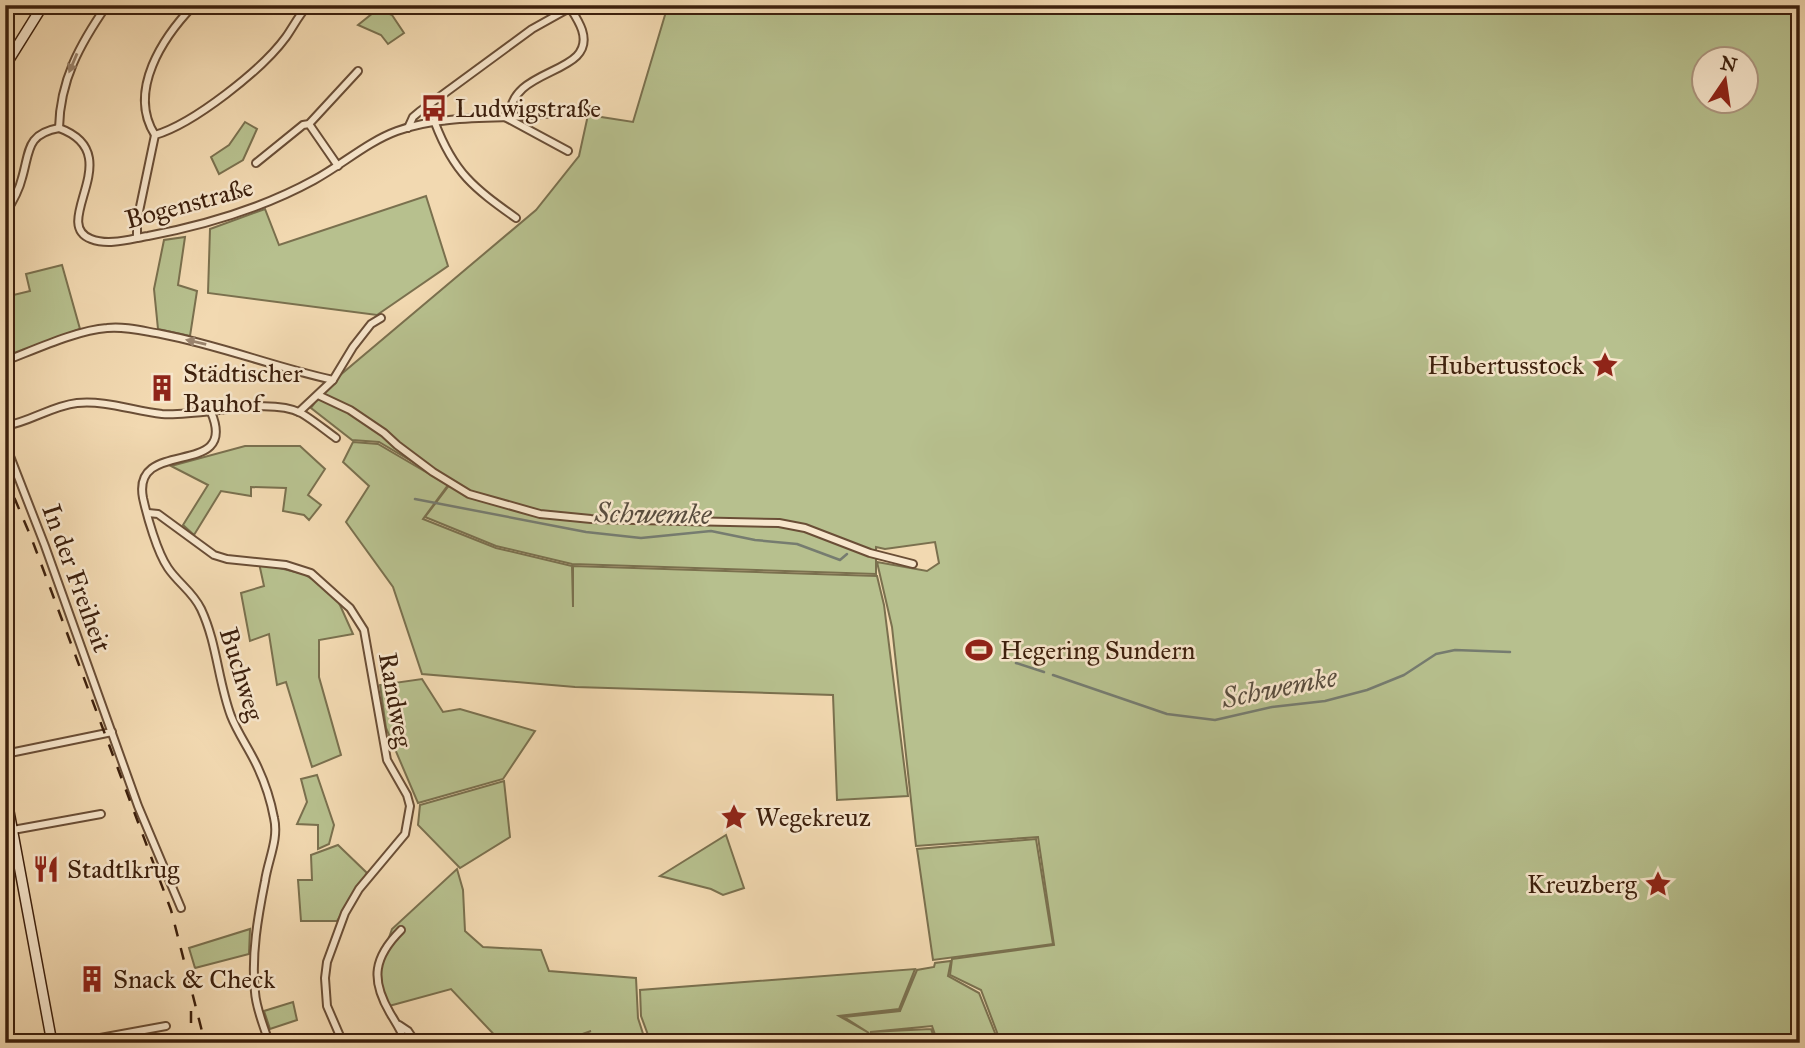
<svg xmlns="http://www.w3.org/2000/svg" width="1805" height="1048" font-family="'IM FELL Great Primer',serif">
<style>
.green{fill:#b7c08e;stroke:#7a704e;stroke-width:2;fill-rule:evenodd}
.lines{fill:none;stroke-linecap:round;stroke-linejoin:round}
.stream{stroke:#767c70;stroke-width:2.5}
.street-casing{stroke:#6a4e36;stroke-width:10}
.secondary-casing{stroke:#3d200d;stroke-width:12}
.street{stroke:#f7e6cc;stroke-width:6}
.secondary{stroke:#f7e6cc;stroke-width:9}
.rail{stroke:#3d200d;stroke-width:2.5;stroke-dasharray:12 12;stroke-linecap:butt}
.oneway{fill:#9a836c}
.labels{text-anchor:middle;stroke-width:5;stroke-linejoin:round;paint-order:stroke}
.poi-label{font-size:26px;fill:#3d200d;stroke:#f7e6cc;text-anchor:start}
.street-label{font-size:26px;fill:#3d200d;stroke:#f7e6cc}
.water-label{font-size:28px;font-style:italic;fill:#5a4e3f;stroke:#f7e6cc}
</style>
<rect width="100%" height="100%" fill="#f2d9b1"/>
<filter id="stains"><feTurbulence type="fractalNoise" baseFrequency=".00286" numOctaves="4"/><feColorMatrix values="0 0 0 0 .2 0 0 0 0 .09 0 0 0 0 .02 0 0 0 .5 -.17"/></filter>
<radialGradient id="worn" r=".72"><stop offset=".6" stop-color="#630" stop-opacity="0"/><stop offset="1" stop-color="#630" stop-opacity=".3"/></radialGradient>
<g class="green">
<path d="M668 5H1800V1043H1001L981 990 950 975 952 959 1054 945 1038 837 916 846 892 627 877 562 927 571 939 563 935 542 885 549 876 547V574L572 564 496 546 425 517 450 484 379 442 352 440 311 408 326 387 536 210 579 156 588 115 633 122ZM1703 60H1745V102H1703Z"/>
<polygon points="378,9 392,15 404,33 388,44 381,35 358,25"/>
<polygon points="245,122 257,129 243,160 219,174 211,157 229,145"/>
<polygon points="426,196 448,266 377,315 208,293 210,229 265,209 279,245"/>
<polygon points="185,237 178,285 197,291 190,336 158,329 154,289 164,240"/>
<polygon points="62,265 80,329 5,358 5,297 30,291 26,274"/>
<polygon points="353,442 378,444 448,485 423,519 496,548 572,566 573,607 573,566 877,576 884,605 908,796 837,800 833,695 575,687 422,674 393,587 346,522 369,486 343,462"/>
<polygon points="245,446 300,446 325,469 308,495 321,505 309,520 304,515 283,511 286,488 251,487 251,496 221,491 194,535 183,525 208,485 171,466"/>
<polygon points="259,563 304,574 335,594 353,634 319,640 319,677 341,755 312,767 286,682 277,685 269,634 250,641 241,593 264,586"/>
<polygon points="422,679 443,712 460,709 535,731 503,779 418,803 386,728 380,685"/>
<polygon points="317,775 334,825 329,844 318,849 318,825 297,824 307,802 301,779"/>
<polygon points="504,781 510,837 460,868 418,825 420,805"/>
<polygon points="726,835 744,888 723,895 711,889 660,876"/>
<polygon points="1036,839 1053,944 933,960 917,849"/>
<polygon points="338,845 367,873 337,921 301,921 298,880 312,880 311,855"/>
<polygon points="457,869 463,890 465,931 483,947 541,950 549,971 636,978 638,1018 646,1043 560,1043 591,1031 557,1043 502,1043 451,989 389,1006 379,981 380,963 392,929"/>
<polygon points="250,929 249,954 195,968 189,948"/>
<polygon points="951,961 948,976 979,993 999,1043 938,1043 932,1026 870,1032 931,1029 936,1043 651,1043 641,1016 640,990 915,969 899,1009 839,1016 869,1033 844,1017 900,1011 917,970 934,967 935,963"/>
<polygon points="293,1002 297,1020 270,1029 264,1011"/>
</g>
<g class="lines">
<g class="stream">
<polyline points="415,499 586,532 641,538 711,531 755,540 797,544 840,560 847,554"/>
<polyline points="1016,663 1044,672"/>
<polyline points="1053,675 1167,714 1215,720 1272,707 1325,701 1367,690 1404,675 1436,654 1455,650 1510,652"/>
</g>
<defs>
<g id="street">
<polyline points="505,117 568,151"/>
<path d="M510 117C509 66 597 76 582 30 579 21 574 14 569 6"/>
<path d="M435 123C454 173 474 188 516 218"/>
<polyline points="309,124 338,166"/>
<path d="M59 128C130 154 49 223 91 239 109 246 130 239 148 236 206 225 263 208 314 180 342 165 367 142 397 131 432 118 476 118 512 117 537 115 562 112 587 109"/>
<path d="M59 128C60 80 80 44 107 5"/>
<polyline points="408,128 413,117 419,112 532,29 575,5"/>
<path d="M155 135C127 91 163 37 194 5"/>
<polyline points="256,163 303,125 309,124 358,71"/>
<path d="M5 214C12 203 19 191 22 178 30 151 26 134 59 128"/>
<path d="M137 238V221L155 135C193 124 262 70 286 37 293 27 299 15 308 5"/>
<path d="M5 361C34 350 77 330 107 328 125 326 143 331 161 334 219 345 274 367 333 380"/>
<polyline points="318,395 350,410 384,433 397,445 433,472 469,494 540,514 591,519 779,523 805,528 870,553 913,564"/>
<path d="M211 412C240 480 131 436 143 498 147 516 157 552 168 568 178 583 193 592 201 609 217 643 218 681 231 716 238 734 250 750 258 768 265 783 271 802 274 818 279 839 268 860 265 881 258 916 251 955 255 992 256 1009 264 1026 269 1043"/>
<polyline points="299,412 333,380 353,347 371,324 381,318"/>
<path d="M5 426C30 422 51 406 77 403 105 400 134 411 162 414 201 417 267 396 301 413 313 420 325 430 336 438"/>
<polyline points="5,437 8,451 45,546 138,806 181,908"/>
<polyline points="148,513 158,514 214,555 227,559 286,565 311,573 350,608 364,630 387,760 407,795 410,806 405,834 359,889 345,913 327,962 325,978 327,1006 343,1043"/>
<polyline points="5,754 112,732"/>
<polyline points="13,830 101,814"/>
<path d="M401 930C374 957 370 979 390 1013 396 1023 402 1032 406 1043"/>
<polyline points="399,1025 408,1031 416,1043"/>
<polyline points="73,1043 166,1026"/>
</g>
<g id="secondary">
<polyline points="5,66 43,5"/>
<polyline points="5,790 52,1043"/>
</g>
</defs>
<use href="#street" class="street-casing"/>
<use href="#secondary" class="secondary-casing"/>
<use href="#street" class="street"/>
<use href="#secondary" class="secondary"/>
<g class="rail">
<polyline points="5,476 31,537 171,910 205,1043"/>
<polyline points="191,1011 191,1043"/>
</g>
</g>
<defs><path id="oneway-solid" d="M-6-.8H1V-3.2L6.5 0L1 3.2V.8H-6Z" transform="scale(1.75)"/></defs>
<g class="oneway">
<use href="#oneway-solid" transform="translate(73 63) rotate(113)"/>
<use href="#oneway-solid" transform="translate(196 342) rotate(-167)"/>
</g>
<defs>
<symbol id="bus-bare" viewBox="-9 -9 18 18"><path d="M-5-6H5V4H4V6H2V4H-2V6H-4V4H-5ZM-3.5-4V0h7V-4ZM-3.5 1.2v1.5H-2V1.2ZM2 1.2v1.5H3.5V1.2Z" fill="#8f2418" stroke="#f7e6cc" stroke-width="2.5" paint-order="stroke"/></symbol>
<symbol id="sight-bare" viewBox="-9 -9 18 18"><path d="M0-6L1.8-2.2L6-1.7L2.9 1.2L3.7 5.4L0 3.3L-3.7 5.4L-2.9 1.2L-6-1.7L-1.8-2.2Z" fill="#8f2418" stroke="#f7e6cc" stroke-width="2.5" paint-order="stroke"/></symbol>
<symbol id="building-bare" viewBox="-9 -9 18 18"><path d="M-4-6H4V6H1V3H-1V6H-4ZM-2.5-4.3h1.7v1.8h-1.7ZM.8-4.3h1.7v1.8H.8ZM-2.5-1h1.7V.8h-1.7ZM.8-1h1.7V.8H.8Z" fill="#8f2418" stroke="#f7e6cc" stroke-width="2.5" paint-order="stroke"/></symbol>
<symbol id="stadium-bare" viewBox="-9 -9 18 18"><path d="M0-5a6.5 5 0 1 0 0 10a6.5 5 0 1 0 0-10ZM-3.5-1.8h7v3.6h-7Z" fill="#8f2418" stroke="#f7e6cc" stroke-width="2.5" paint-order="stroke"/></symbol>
<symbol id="restaurant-bare" viewBox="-9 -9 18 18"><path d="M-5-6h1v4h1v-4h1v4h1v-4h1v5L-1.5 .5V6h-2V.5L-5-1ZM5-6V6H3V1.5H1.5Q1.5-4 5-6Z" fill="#8f2418" stroke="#f7e6cc" stroke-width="2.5" paint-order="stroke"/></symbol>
</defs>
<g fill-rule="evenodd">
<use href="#bus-bare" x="415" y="89" width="38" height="38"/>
<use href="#sight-bare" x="1586" y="346" width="38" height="38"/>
<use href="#building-bare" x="143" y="369" width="38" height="38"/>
<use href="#stadium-bare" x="960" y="631" width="38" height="38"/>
<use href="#sight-bare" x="715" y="798" width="38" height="38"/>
<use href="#restaurant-bare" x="27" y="850" width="38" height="38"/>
<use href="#sight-bare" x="1639" y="865" width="38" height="38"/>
<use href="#building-bare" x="73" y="960" width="38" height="38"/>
</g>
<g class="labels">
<g class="poi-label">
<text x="455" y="117">Ludwigstraße</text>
<text x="1584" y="374" text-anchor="end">Hubertusstock</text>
<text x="183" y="382">Städtischer<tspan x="183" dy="30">Bauhof</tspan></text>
<text x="1000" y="659">Hegering Sundern</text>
<text x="755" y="826">Wegekreuz</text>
<text x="67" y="878">Stadtlkrug</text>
<text x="1637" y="893" text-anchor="end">Kreuzberg</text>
<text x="113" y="988">Snack &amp; Check</text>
</g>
<g class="street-label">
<text transform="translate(189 203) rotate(-15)" y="9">Bogenstraße</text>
<text transform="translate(77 578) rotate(70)" y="9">In der Freiheit</text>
<text transform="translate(242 674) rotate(73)" y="9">Buchweg</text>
<text transform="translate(396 700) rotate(80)" y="9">Randweg</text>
</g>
<g class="water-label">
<text transform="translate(653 513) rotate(1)" y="10">Schwemke</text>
<text transform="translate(1279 687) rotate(-11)" y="10">Schwemke</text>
</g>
</g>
<rect width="1805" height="1048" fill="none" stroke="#f2d9b1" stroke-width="28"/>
<rect x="7" y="7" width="1791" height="1034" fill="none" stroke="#3d200d" stroke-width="3.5"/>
<rect x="14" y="14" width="1777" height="1020" fill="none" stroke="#3d200d" stroke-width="2"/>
<g transform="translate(1725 80) rotate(13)"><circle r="33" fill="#f7e6cc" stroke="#ad9780" stroke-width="2"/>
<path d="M0-5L12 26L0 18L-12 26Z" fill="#8f2418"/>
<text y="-10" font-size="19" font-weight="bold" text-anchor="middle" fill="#3d200d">N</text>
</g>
<rect width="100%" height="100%" filter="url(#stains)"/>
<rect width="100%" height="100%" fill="url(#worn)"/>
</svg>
